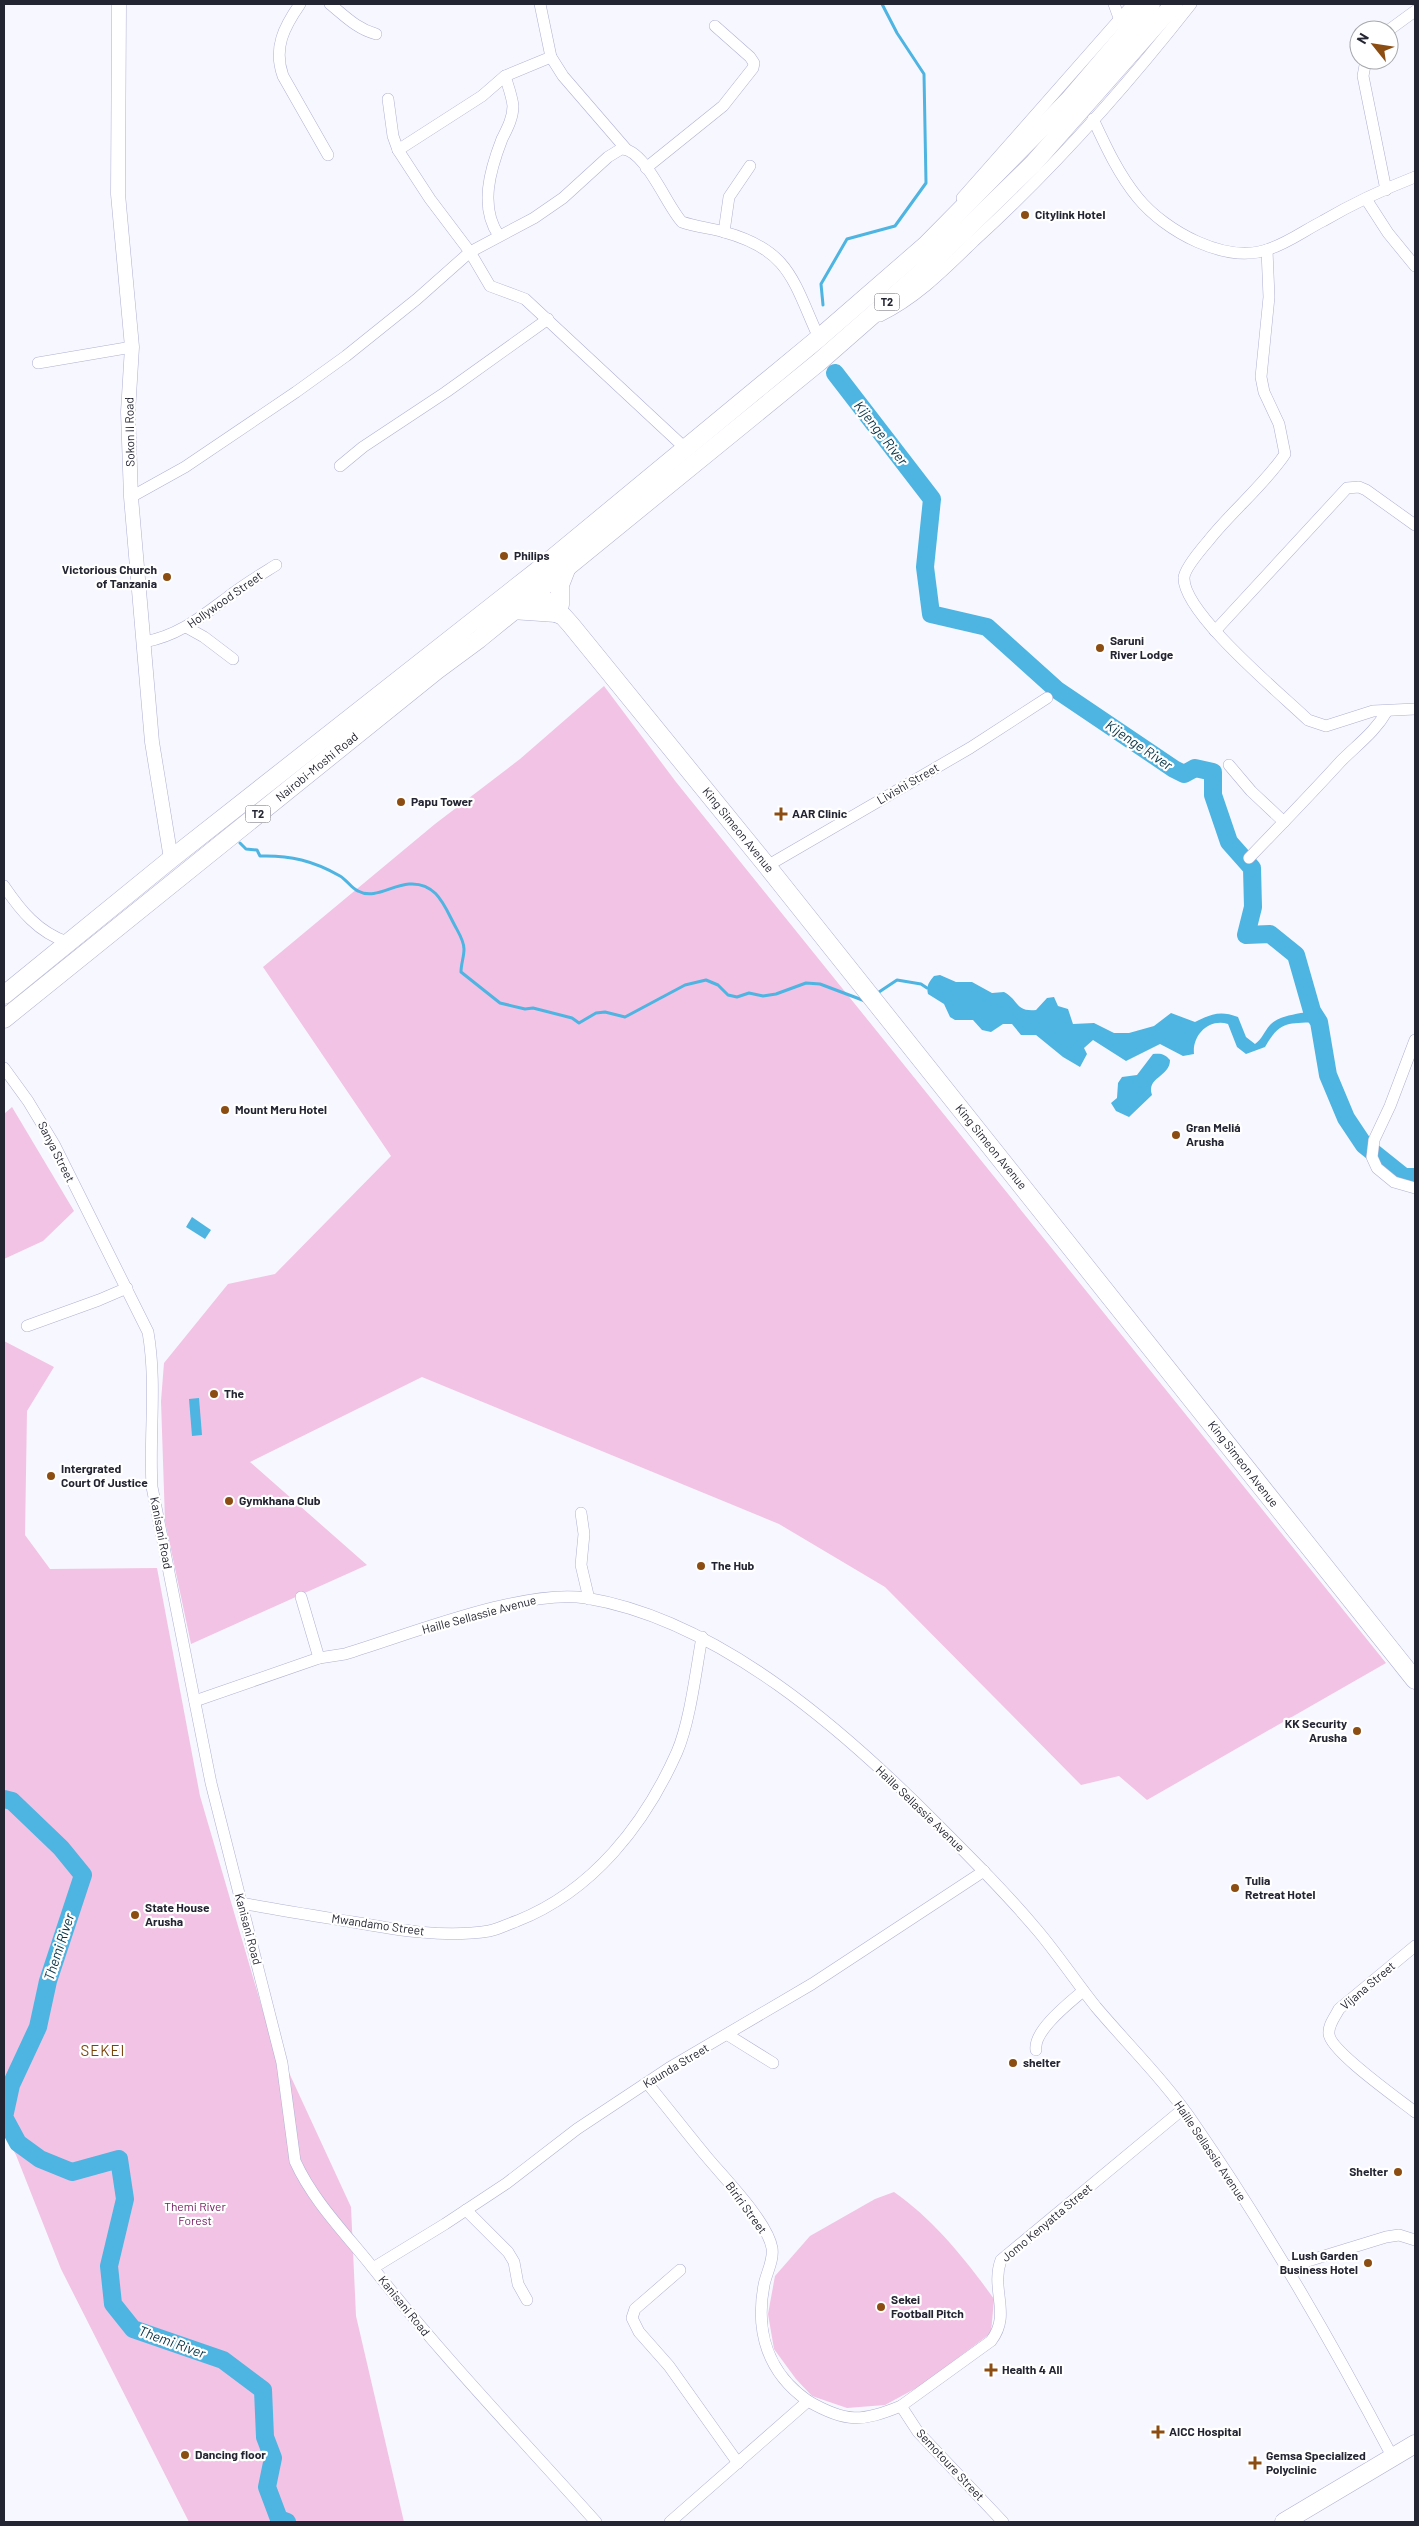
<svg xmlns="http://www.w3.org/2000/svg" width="1419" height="2526" font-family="Barlow,sans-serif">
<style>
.green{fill:#f2c3e4}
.water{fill:#4eb4e1}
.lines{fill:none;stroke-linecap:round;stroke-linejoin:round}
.stream{stroke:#4eb4e1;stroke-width:3}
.river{stroke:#4eb4e1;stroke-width:18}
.minor-casing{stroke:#afb0d3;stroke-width:12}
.tertiary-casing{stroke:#afb0d3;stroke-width:15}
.primary-casing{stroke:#afb0d3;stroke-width:19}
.trunk-casing{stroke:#afb0d3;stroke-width:19}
.minor{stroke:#fff;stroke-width:11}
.tertiary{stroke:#fff;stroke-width:14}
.primary{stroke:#fff;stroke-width:18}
.trunk{stroke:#fff;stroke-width:18}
.poi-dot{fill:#8c4d13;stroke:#fff;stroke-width:2}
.labels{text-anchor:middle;stroke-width:4.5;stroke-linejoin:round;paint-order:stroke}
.shield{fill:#fff;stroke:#666670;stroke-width:1}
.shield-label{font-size:11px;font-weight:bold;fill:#242532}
.poi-label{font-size:12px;font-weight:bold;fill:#242532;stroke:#fff;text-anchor:start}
.street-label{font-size:12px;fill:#242532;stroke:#fff}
.park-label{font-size:12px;fill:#772065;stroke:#fff}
.water-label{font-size:14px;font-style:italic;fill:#063547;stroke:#fff}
.quarter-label{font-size:15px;letter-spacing:1px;fill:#7a420b;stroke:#fff}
</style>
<rect width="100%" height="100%" fill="#f7f7ff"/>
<g class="green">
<polygon points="604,686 676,782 1386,1663 1147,1800 1119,1776 1081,1785 885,1587 779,1524 422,1377 250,1462 367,1565 191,1644 165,1521 161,1401 164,1363 228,1284 275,1274 391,1156 263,967 435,824 520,759"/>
<polygon points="12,1107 74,1211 43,1241 4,1259 4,1114"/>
<polygon points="4,1341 54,1367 27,1411 25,1535 50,1569 157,1568 200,1796 267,2025 351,2207 356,2316 404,2522 189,2522 61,2269 16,2155 4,2134"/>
<path d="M894 2192C933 2219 966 2260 994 2299L991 2333 920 2386 885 2405 847 2408 812 2396 796 2379 774 2349 768 2314 775 2276 810 2236 875 2199Z"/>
</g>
<g class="water">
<path d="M940 975 956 982H972L992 993 1004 992C1019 1000 1015 1012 1036 1010L1047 998 1054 997 1058 1006 1068 1009 1073 1024 1094 1023 1114 1033H1129L1154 1026 1171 1013 1195 1022C1211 1014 1220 1010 1238 1017L1246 1037 1255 1044C1262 1039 1264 1032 1270 1025 1279 1015 1299 1014 1312 1011L1319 1022C1289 1024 1281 1019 1265 1047L1246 1054 1237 1047 1228 1024C1209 1018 1192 1035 1194 1054L1183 1056 1160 1044 1126 1061 1093 1040 1084 1048 1087 1054 1080 1067 1063 1057 1036 1035H1021L1012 1024H1003L991 1032 982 1030 973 1020H955L950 1017 944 1004 928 994C926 986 929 982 934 976Z"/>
<path d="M1153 1054C1161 1053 1165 1054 1170 1060 1170 1077 1146 1077 1152 1095L1129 1117 1116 1111 1111 1103 1117 1098 1118 1083 1122 1077 1137 1075Z"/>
<polygon points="192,1217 211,1230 205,1239 186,1227"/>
<polygon points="199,1398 202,1435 192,1436 189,1399"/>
</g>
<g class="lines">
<g class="stream">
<polyline points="823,305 821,284 847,239 895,226 926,183 924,74 897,33 882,4"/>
<path d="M240 843 246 849 257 850 260 856C290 855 314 861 340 876 347 880 351 888 358 891 374 900 392 885 409 884 436 882 444 905 454 924 458 932 464 940 464 949 464 957 461 964 461 972L500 1003 525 1009 533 1008 572 1018 579 1023 596 1013 605 1012 625 1017 685 985 706 980 718 985 728 995 737 997 749 993 763 996 776 994 806 983 820 984 865 1001"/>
<polyline points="879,992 897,980 921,984 927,988"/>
</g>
<g class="river">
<polyline points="835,373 932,499 925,567 931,614 987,627 1057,690 1174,769 1184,774 1195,768 1213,772 1213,795 1229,842 1252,868 1253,907 1246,935 1270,934 1296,955 1312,1011 1319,1022 1328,1075 1346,1118 1364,1145 1404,1177 1415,1177"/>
<polyline points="4,1799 12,1801 61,1848 83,1875 48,1981 38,2027 11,2085 4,2117 18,2143 40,2159 72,2172 119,2159 125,2199 109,2266 113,2304 133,2329 223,2360 263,2390 265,2437 273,2458 267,2487 279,2519 287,2522"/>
</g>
<defs>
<g id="minor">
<path d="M300 4C284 27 273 48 283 76L328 155"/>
<path d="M330 4C345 16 357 29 376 34"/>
<polyline points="540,4 551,57 563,76 626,149"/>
<polyline points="1114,4 1122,26"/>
<polyline points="1389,30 1415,11"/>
<polyline points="1366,60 1363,76 1386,190"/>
<polyline points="388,99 393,136 398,150 430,199 470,252 490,286 525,299 685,448"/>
<path d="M1093 119C1106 147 1119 175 1138 198 1165 231 1226 265 1269 249 1288 243 1305 230 1323 221 1352 204 1384 189 1415 177"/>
<polyline points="398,150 482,96 505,76 551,57"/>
<polyline points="646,168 723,106 753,68 754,63 750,57 715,26"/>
<polyline points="962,198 1133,4"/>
<polyline points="1366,199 1388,233 1415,266"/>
<polyline points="724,232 729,197 750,166"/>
<path d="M499 236C479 207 490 170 502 139 507 129 513 118 513 106 512 96 508 86 505 76"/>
<path d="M1267 250 1269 297 1261 377 1264 392 1279 424 1285 454C1266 483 1231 512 1209 540 1203 547 1184 569 1184 578 1183 613 1281 694 1308 720L1326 726 1373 711 1415 709"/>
<path d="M880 316C917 298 945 269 974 241 1053 169 1125 88 1191 4"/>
<polyline points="38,363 132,347"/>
<polyline points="340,466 363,447 446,392 548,319"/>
<path d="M131 497 185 467 296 392 346 356 417 299 470 252 534 218 563 198 608 157 621 149C645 148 667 207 682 222 696 227 710 228 724 232 790 250 793 281 819 338"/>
<polyline points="186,627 204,637 233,659"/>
<polyline points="1215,631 1347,488 1359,487 1366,490 1415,525"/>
<path d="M144 642C178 636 201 617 228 597 243 585 260 575 276 565"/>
<polyline points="1229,765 1251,791 1284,822"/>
<path d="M1249 858C1280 826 1311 794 1341 761 1358 744 1375 732 1387 711"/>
<polyline points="767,866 970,748 1047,698"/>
<path d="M4 886C21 911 38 932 67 942"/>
<polyline points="1415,1040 1390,1106 1374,1140 1372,1157 1377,1168 1394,1182 1415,1188"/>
<path d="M4 1068 28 1101 54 1144 148 1332C157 1384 149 1435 152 1487L211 1783 282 2063 295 2161C313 2201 346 2234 373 2268 443 2357 521 2438 596 2522"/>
<polyline points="27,1326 99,1300 127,1288"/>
<polyline points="581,1513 584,1534 581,1565 589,1599"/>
<polyline points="301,1597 319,1658"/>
<path d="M195 1701 319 1658 345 1654C408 1635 524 1588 586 1598 720 1620 846 1732 938 1825 972 1859 1007 1894 1038 1931 1059 1956 1076 1982 1096 2007 1129 2046 1166 2082 1195 2125 1268 2231 1333 2344 1393 2458"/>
<path d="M241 1903C278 1910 316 1916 353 1922 397 1930 445 1938 489 1931 499 1929 508 1924 517 1921 593 1891 645 1824 677 1752 690 1722 696 1670 702 1637"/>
<path d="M1415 1946 1339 2009C1335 2017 1328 2025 1329 2034 1330 2051 1400 2100 1415 2112"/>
<polyline points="728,2035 773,2063"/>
<path d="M1036 2050C1033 2031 1069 2003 1083 1991"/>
<path d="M647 2083C667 2107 686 2132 706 2156 725 2179 767 2221 772 2248 774 2260 766 2274 764 2285 755 2332 768 2373 808 2401"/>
<polyline points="466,2210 508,2252 514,2262 518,2284 527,2300"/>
<polyline points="373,2268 445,2224 507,2183 577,2129 669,2068 812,1984 984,1871"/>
<polyline points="1285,2268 1386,2237 1399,2235 1415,2240"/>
<polyline points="680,2270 635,2309 632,2318 639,2332 669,2366 738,2463"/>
<polyline points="901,2406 918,2432 1003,2522"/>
<path d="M670 2522 808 2401C846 2423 862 2422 901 2406L991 2341C1012 2314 990 2290 1001 2260L1183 2109"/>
</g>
<polyline id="tertiary" points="119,4 118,194 132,347 128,412 131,497 152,742 171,859"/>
<g id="primary">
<polyline points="528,580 556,613 563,616 571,625 767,866 1415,1680"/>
<polyline points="1284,2522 1415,2444"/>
</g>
<g id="trunk">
<polyline points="560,605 560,585 567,567"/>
<polyline points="512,610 556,613"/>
<polyline points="4,995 171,859 537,571 819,338 926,245 1069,100 1151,4"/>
<polyline points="4,1019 437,670 479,639 819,362 925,269 1033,164 1174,4"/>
</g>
</defs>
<use href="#minor" class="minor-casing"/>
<use href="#tertiary" class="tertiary-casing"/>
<use href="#primary" class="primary-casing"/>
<use href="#trunk" class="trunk-casing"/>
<use href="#minor" class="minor"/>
<use href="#tertiary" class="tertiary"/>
<use href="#primary" class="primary"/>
<use href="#trunk" class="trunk"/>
</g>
<g class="poi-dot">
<circle cx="1025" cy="215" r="5"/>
<circle cx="504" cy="556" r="5"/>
<circle cx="167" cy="577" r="5"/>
<circle cx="1100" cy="648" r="5"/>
<circle cx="401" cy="802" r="5"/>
<path d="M778.5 806.5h5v5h5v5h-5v5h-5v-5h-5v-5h5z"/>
<circle cx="225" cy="1110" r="5"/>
<circle cx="1176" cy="1135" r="5"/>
<circle cx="214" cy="1394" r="5"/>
<circle cx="51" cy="1476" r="5"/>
<circle cx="229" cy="1501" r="5"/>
<circle cx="701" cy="1566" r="5"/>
<circle cx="1357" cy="1731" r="5"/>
<circle cx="1235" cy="1888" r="5"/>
<circle cx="135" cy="1915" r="5"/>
<circle cx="1013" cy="2063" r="5"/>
<circle cx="1398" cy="2172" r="5"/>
<circle cx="1368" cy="2263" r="5"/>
<circle cx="881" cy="2307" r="5"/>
<path d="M988.5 2362.5h5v5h5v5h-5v5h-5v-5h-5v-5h5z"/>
<path d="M1155.5 2424.5h5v5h5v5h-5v5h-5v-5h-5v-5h5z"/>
<circle cx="185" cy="2455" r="5"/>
<path d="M1252.5 2455.5h5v5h5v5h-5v5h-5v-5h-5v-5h5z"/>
</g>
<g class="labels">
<g class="shield">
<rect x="874.5" y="293.5" width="25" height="17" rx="4"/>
<rect x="245.5" y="805.5" width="25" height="17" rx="4"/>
</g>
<g class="shield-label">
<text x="887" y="306">T2</text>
<text x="258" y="818">T2</text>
</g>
<g class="poi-label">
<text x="1035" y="219">Citylink Hotel</text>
<text x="514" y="560">Philips</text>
<text x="157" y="574" text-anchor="end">Victorious Church<tspan x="157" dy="14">of Tanzania</tspan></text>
<text x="1110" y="645">Saruni<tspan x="1110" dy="14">River Lodge</tspan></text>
<text x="411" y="806">Papu Tower</text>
<text x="792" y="818">AAR Clinic</text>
<text x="235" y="1114">Mount Meru Hotel</text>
<text x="1186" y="1132">Gran Meliá<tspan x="1186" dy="14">Arusha</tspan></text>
<text x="224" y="1398">The</text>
<text x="61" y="1473">Intergrated<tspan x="61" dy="14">Court Of Justice</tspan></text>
<text x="239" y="1505">Gymkhana Club</text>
<text x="711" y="1570">The Hub</text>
<text x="1347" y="1728" text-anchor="end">KK Security<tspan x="1347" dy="14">Arusha</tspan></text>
<text x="1245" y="1885">Tulia<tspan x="1245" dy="14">Retreat Hotel</tspan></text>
<text x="145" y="1912">State House<tspan x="145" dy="14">Arusha</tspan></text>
<text x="1023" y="2067">shelter</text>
<text x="1388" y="2176" text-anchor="end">Shelter</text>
<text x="1358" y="2260" text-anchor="end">Lush Garden<tspan x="1358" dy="14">Business Hotel</tspan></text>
<text x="891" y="2304">Sekei<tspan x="891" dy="14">Football Pitch</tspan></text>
<text x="1002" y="2374">Health 4 All</text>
<text x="1169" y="2436">AICC Hospital</text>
<text x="195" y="2459">Dancing floor</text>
<text x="1266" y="2460">Gemsa Specialized<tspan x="1266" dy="14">Polyclinic</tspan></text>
</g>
<g class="street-label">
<text transform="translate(130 432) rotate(-91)" y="4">Sokon II Road</text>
<text transform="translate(225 600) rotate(-35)" y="4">Hollywood Street</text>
<text transform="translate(317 767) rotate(-39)" y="4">Nairobi-Moshi Road</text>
<text transform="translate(908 784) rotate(-30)" y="4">Livishi Street</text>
<text transform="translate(738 830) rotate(51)" y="4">King Simeon Avenue</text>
<text transform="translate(991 1147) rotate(51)" y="4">King Simeon Avenue</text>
<text transform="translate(56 1152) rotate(63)" y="4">Sanya Street</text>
<text transform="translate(1243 1464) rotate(52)" y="4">King Simeon Avenue</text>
<text transform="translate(161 1533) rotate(79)" y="4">Kanisani Road</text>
<text transform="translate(479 1615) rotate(-15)" y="4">Haille Sellassie Avenue</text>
<text transform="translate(920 1809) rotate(44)" y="4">Haille Sellassie Avenue</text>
<text transform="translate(378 1925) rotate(8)" y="4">Mwandamo Street</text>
<text transform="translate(248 1929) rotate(75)" y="4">Kanisani Road</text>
<text transform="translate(1368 1986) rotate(-40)" y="4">Vijana Street</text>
<text transform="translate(676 2066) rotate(-31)" y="4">Kaunda Street</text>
<text transform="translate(1210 2151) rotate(56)" y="4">Haille Sellassie Avenue</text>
<text transform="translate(746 2208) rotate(54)" y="4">Biriri Street</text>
<text transform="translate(1047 2223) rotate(-40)" y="4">Jomo Kenyatta Street</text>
<text transform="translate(404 2306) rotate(51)" y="4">Kanisani Road</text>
<text transform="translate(950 2465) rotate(47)" y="4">Semotoure Street</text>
</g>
<g class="park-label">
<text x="195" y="2211">Themi River<tspan x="195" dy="14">Forest</tspan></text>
</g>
<g class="water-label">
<text transform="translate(881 433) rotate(52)" y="5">Kijenge River</text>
<text transform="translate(1139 745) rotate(34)" y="5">Kijenge River</text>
<text transform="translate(59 1947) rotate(-72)" y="5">Themi River</text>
<text transform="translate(172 2342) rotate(20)" y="5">Themi River</text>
</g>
<g class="quarter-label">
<text x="103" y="2056">SEKEI</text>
</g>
</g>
<rect width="1419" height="2526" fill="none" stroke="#242532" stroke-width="10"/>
<g transform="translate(1374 45) rotate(300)"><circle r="24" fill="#ffffff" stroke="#a7a8ad"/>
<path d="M0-4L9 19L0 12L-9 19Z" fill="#8c4d13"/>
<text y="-8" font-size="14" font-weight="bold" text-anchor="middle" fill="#242532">N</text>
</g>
</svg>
